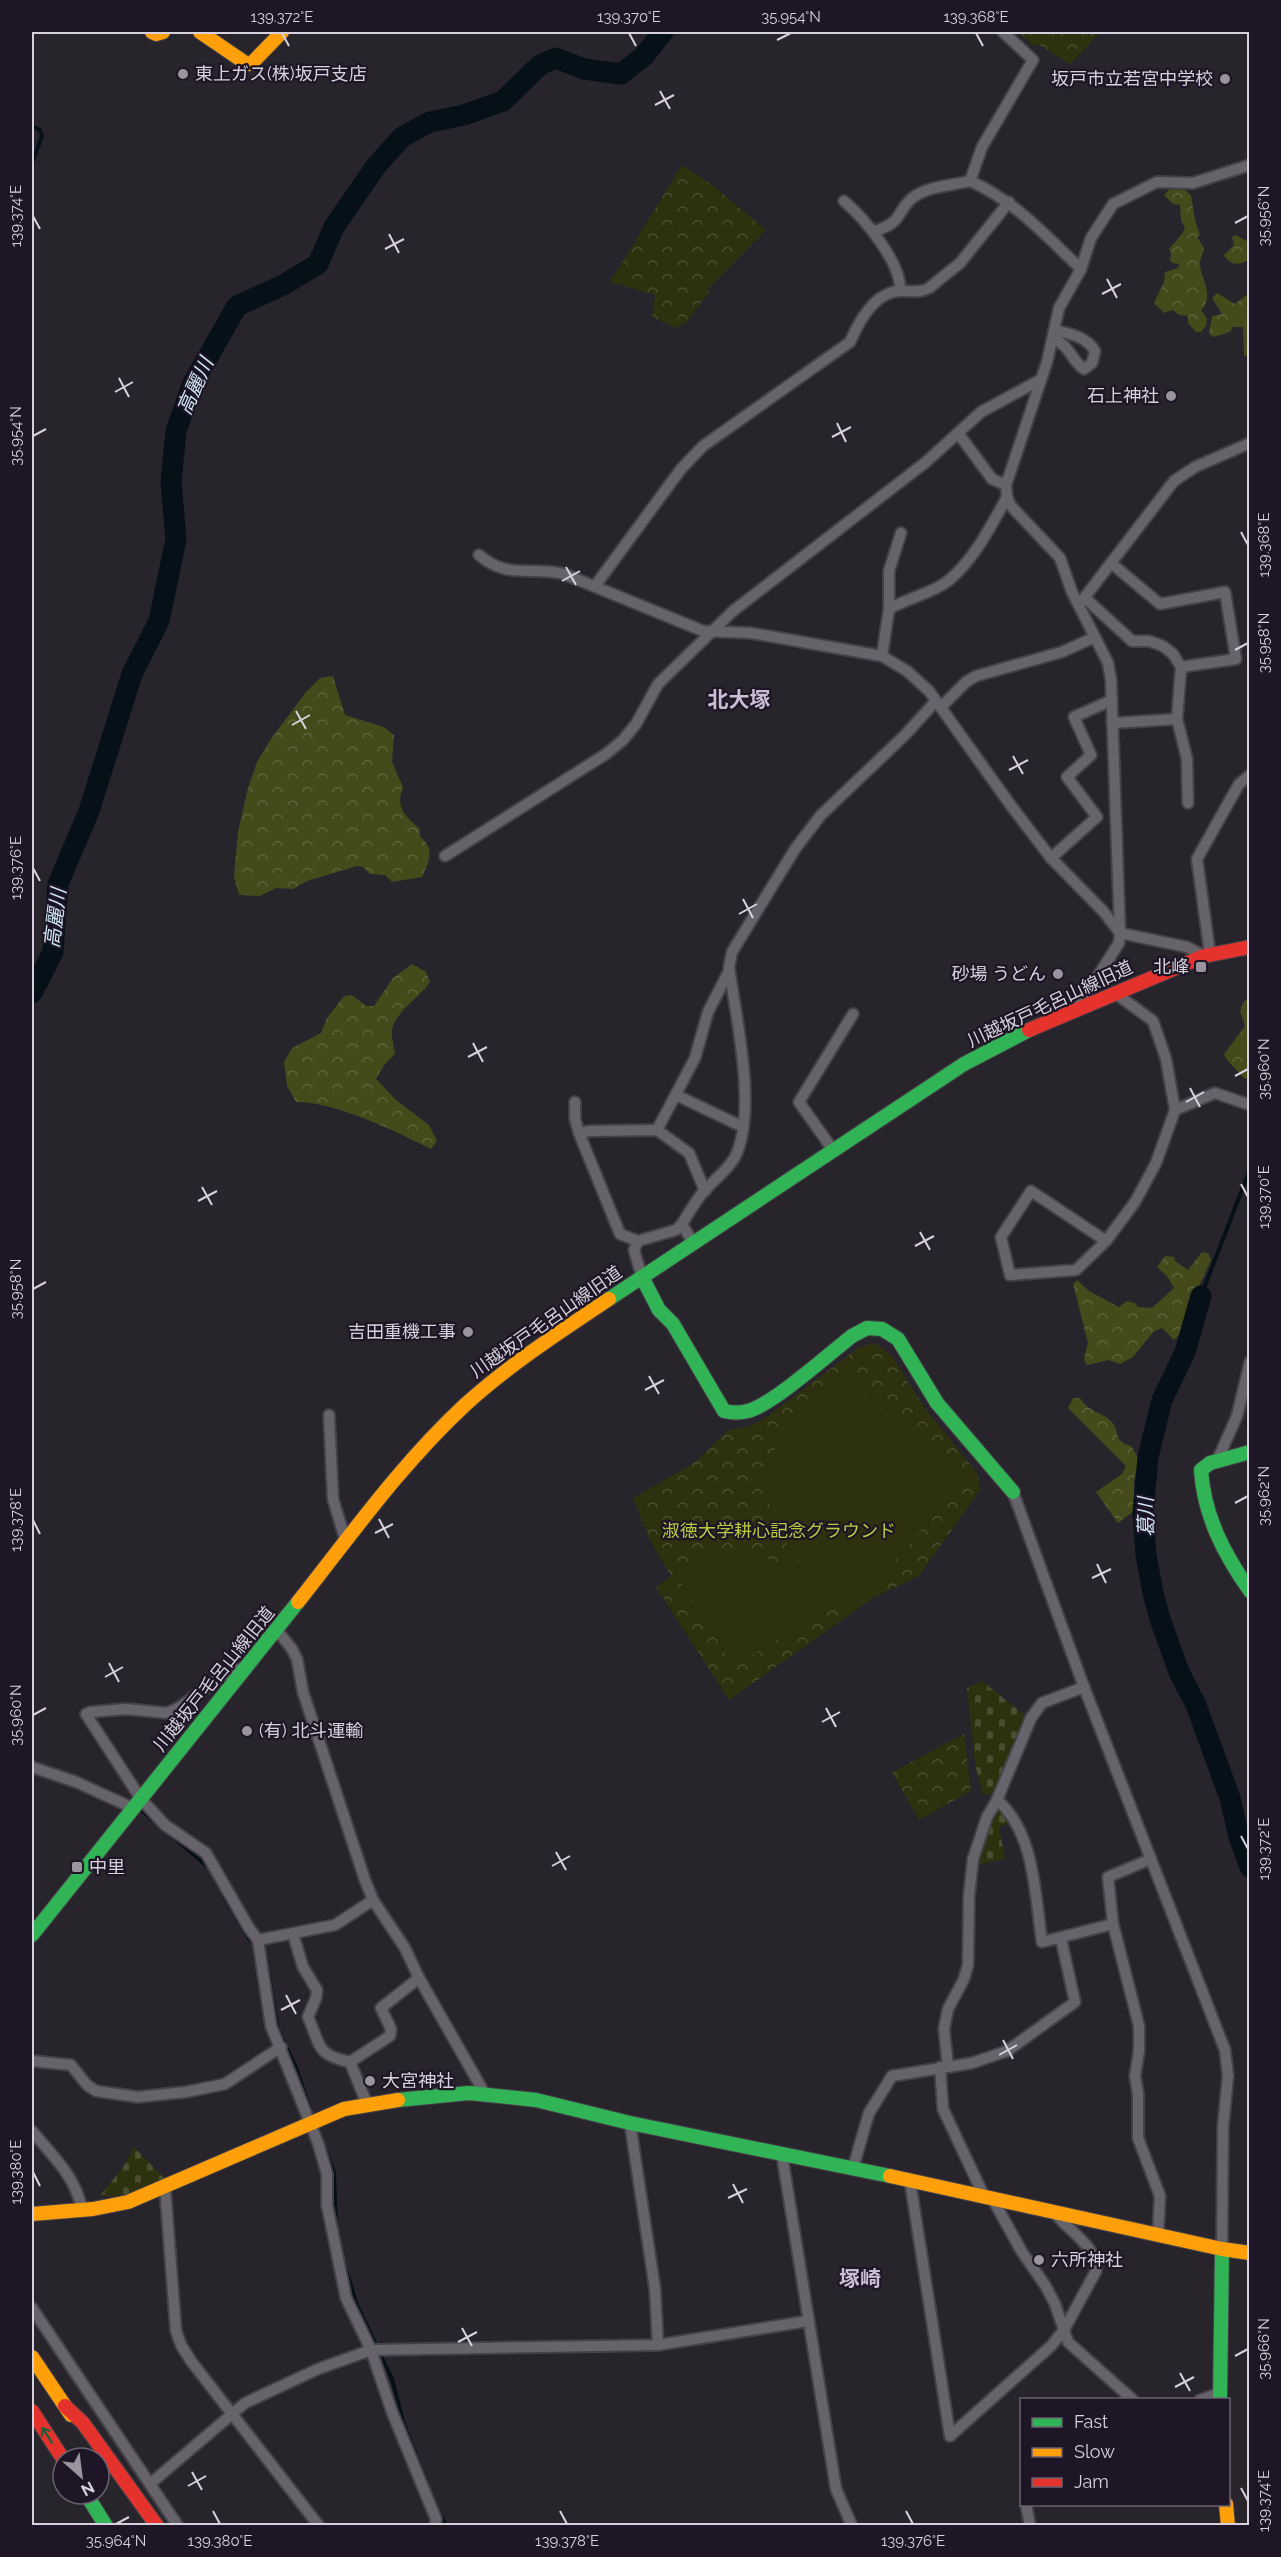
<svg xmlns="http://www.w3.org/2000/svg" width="1281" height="2557" font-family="Raleway,'Noto Sans JP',sans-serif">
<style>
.forest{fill:url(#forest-crowns)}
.cemetery{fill:url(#cemetery-stones)}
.park{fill:url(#park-crowns)}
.pitch{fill:#2d310e}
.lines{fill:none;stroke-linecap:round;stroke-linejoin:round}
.stream{stroke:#061018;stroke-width:4}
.river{stroke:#061018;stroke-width:21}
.street-casing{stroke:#444148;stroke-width:14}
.fast-casing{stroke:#444148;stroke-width:16}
.slow-casing{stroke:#444148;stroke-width:16}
.jam-casing{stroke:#444148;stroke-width:16}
.street{stroke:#67636b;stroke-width:10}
.fast{stroke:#30b455;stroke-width:14}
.slow{stroke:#ff9f0a;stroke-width:14}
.jam{stroke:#e5322d;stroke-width:14}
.oneway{stroke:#265d3b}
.ticks{fill:none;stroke:#d6d1dc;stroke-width:2}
.poi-dot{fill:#99949e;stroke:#1e1626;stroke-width:2}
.labels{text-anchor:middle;stroke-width:4.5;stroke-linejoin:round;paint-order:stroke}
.poi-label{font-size:18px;fill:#d6d1dc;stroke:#1e1626;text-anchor:start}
.street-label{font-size:18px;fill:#d6d1dc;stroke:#1e1626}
.park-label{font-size:18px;fill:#baca40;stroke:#1e1626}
.water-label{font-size:20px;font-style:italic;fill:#cfe6f4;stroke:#1e1626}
.quarter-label{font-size:21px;font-weight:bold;fill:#c9bed4;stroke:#1e1626}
.neatline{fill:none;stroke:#d6d1dc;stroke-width:2}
.ticks-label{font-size:15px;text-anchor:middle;fill:#d6d1dc}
</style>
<defs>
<pattern id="forest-crowns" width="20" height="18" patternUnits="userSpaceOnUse" patternTransform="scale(1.5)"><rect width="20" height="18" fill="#454a1b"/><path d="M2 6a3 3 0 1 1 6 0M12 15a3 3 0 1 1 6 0" fill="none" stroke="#5f633c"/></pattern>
<pattern id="cemetery-stones" width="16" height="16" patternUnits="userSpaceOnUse" patternTransform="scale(1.5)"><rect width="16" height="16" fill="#2d310e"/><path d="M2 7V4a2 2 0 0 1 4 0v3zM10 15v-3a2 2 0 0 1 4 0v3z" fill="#4b4e30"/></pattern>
<pattern id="park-crowns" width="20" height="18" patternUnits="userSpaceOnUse" patternTransform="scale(1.5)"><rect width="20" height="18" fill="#2d310e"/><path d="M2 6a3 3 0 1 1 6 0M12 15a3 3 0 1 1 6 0" fill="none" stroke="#4b4e30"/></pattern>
</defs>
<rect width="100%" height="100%" fill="#28242c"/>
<g class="forest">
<path d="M1172 187 1182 188 1191 195 1195 220 1200 235 1197 237 1204 248C1203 253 1201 257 1200 262 1199 277 1216 295 1201 310L1207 319 1206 326 1201 332H1196L1188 323V316L1179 315 1173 310 1164 313 1154 303 1164 282 1165 272 1178 268 1179 264 1172 263 1170 259 1171 254 1169 249 1182 234 1185 227 1181 221 1180 205 1173 204 1164 195Z"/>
<path d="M1236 235 1250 243 1249 259C1241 266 1230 266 1224 255L1234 245 1232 237Z"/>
<polygon points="1217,293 1235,304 1249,293 1250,354 1247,357 1244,355 1243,327 1233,327 1230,332 1213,337 1209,333 1212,316 1222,314 1212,298"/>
<path d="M333 676 345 715 384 727 394 735 392 762 403 787C395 808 405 816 420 829V837C436 849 429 862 422 877L392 882 385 875 370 874 363 867 357 866 307 881 293 889 276 888 260 896 239 895 234 876 238 832 248 788 257 762 271 739 306 692 320 678Z"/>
<path d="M412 964 426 972 430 982C420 997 395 1012 392 1030 391 1037 394 1046 395 1054L384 1065 376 1079 396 1100 429 1125 437 1141 431 1149C395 1131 336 1102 296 1102L287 1086 284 1062 292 1048 321 1033 327 1018 344 996 352 995 366 1006H374L393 978Z"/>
<polygon points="1249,999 1249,1078 1245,1079 1227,1060 1224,1054 1245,1026 1240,1011 1244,1001"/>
<polygon points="1202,1252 1208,1253 1211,1260 1188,1310 1185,1329 1174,1340 1162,1328 1154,1331 1133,1357 1120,1364 1109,1360 1087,1365 1084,1359 1088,1343 1073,1284 1077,1280 1089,1291 1119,1307 1127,1301 1135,1303 1138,1307 1152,1308 1174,1288 1167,1276 1157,1267 1165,1256 1174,1257 1175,1261 1188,1270"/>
<path d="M1073 1398H1080C1087 1411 1100 1411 1111 1421 1121 1432 1112 1441 1131 1446L1139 1459 1134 1481V1511L1118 1523 1096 1492 1122 1474 1126 1466 1068 1408Z"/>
</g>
<g class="cemetery">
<polygon points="982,1681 1026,1716 994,1795 983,1795 975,1764 967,1688"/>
<path d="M1001 1806 1011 1823 999 1827 1005 1859 976 1865C982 1846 986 1819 1001 1806Z"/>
<polygon points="134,2147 165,2179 126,2196 100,2196 123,2167"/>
</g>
<g class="park">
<polygon points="1018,32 1101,32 1070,64 1038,44 1033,46"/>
<polygon points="682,165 711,184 766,230 707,290 709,292 686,323 676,328 652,317 655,295 610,282"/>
<polygon points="875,1343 892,1356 924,1407 978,1474 980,1490 919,1576 873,1598 729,1700 656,1587 671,1576 649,1538 633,1498 694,1463 728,1430 747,1427 764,1419 858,1348"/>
<polygon points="964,1734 971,1791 919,1820 892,1772"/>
</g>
<g class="pitch">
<path d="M841 1374 961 1481V1485L848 1614C795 1560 734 1502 788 1425 803 1405 818 1386 841 1374Z"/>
<path d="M724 1553C771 1553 801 1567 830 1605L737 1665H733L673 1570 690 1562Z"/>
</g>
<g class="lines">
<g class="stream">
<polyline points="32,126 40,130 42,136 32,163"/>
<polyline points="1201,1296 1250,1169"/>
<polyline points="105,1790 134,1803"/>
<polyline points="139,1808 208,1867"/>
<polyline points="225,1897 249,1939 255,1944"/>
<polyline points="266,1959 278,2030 295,2065 310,2109"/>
<polyline points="323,2144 334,2173 336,2228"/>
<polyline points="345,2267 357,2305 392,2379 404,2425 427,2484"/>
<polyline points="439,2513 446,2526"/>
</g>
<g class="river">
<polyline points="32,993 53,952 58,884 89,811 132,674 159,621 176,539 171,482 176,431 193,383 237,306 283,285 318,264 334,227 376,166 402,137 430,122 464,115 503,101 540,65 556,58 584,69 621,74 644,56 663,32"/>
<polyline points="1201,1296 1185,1352 1162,1400 1148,1457 1143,1513 1146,1555 1153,1593 1160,1619 1179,1672 1196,1705 1230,1798 1239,1837 1250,1867"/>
</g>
<defs>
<g id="street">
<path d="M1003 32 1033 60 982 147 970 181C1014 200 1046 236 1081 269"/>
<path d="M844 201C864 218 902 263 900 291"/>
<path d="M874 231C906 222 895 210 915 196 930 186 954 185 970 181"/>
<path d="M1053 339C1069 344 1071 360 1084 369L1092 363 1095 351C1086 336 1070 334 1054 330"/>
<polyline points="958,433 992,479 1006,485"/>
<path d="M479 555C508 580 531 566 564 574L703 631 751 633 882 656 907 671 929 691 1012 807 1051 858 1103 911 1120 933 1119 943 1076 1010"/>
<polyline points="1111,563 1160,604 1225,592 1236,659 1181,667"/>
<path d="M595 586 681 469 703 446 850 342C859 321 875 291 901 291 911 291 920 293 929 288L960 263 1009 202"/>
<polyline points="1085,598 1132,641 1149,641 1163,646 1173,654 1181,667 1177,719 1187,759 1188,803"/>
<polyline points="1081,602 1174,481 1195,467 1250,443"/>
<polyline points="889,609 889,571 901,533"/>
<path d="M882 656 889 609C907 598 931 594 948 581 974 560 991 526 1007 497"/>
<polyline points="941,707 966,682 976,676 1062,652 1095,637"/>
<polyline points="1112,723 1177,719"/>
<polyline points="445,856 606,754 623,740 636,724 658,684 733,611 926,462 981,412 1040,380"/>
<polyline points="1051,858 1097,817 1067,777 1091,755 1074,717 1112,700"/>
<polyline points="1210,954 1197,859 1239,784 1250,775"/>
<polyline points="1204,956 1187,947 1120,933 1111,680 1108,663 1072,592 1060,558 1011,506 1007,497 1006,485 1047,362 1059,308 1081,269 1091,238 1113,204 1157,182 1193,183 1250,165"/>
<polyline points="676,1095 743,1127"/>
<polyline points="575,1102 575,1119 579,1133 620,1234 638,1241 676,1230 682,1224"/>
<polyline points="1175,1110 1215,1093 1250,1105"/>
<polyline points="657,1130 695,1058 708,1012 729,971"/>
<polyline points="579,1133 590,1131 657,1130 689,1153 705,1191"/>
<polyline points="833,1150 799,1102 853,1014"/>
<polyline points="638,1241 634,1250 642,1277"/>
<polyline points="1106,1241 1031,1191 1001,1237 1010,1275 1076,1270 1106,1241 1135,1202 1156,1163 1175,1110 1166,1059 1153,1021 1115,993"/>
<path d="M693 1243 682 1224C690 1211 698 1196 709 1186 718 1176 730 1168 736 1155 757 1108 736 1018 729 967L732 952 795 849 821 815 905 735 936 701"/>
<polyline points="329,1415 333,1499 346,1542"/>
<polyline points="1217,1461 1237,1416 1250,1362"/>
<polyline points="1013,1492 1084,1687 1225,2050 1228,2076 1223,2127 1222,2249"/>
<polyline points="276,1629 292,1649 297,1659 303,1692 365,1880 373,1900 405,1948 419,1978 485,2094"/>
<polyline points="247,1667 228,1672 180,1707 167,1713 126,1709 91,1712 86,1714 141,1799 165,1825 206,1853 249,1928 258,1940 271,2026 318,2143 327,2174 327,2205 346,2298 371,2350 392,2412 436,2519 435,2526"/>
<polyline points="32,1767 76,1782 133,1808"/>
<path d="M997 1800C1035 1832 1035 1896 1042 1942L1113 1924 1139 2026V2051L1135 2076 1138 2094V2138L1160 2196 1158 2234"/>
<polyline points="1113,1924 1108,1877 1151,1859"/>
<path d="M293 1934 303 1967 317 1990 316 1998 308 2017C321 2046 316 2055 350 2062L367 2104"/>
<polyline points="258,1940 335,1925 373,1900"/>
<polyline points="32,2061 71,2065 87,2085 96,2091 138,2097 186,2092 225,2084 281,2047"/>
<polyline points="350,2062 390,2036 391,2029 381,2008 419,1978"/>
<polyline points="948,2066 944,2029 948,2009 964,1979 968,1965 969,1896 973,1859 987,1817 997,1800 1031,1718 1042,1703 1084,1687"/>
<polyline points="940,2067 943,2109 984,2196"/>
<polyline points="630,2123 655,2289 658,2345"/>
<path d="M32 2131C51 2154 77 2178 82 2210"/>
<polyline points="782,2155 836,2489 852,2526"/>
<polyline points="853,2168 869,2113 892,2076 972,2063 1007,2051 1075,2002 1061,1939"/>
<polyline points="910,2181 950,2436"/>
<polyline points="165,2187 176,2331 181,2345 191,2361 319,2526"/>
<polyline points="992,2198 1022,2252 1045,2285 1055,2304 1068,2342 1133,2400"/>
<polyline points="32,2308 178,2526"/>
<polyline points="1200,2400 1220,2393"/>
<path d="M950 2436 1051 2346 1064 2330 1096 2271C1098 2246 1069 2232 1055 2213"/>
<polyline points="150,2484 245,2403 318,2369 371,2350 658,2345 808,2321"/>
<polyline points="1026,2504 1030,2526"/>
</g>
<g id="fast">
<path d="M642 1277 659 1310 673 1324 724 1411C732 1413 740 1413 748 1411 772 1405 829 1354 852 1336L867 1328 882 1329 898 1339 937 1403 1013 1492"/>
<polyline points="609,1299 964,1064 1029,1030"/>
<path d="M1250 1452 1210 1463 1201 1470C1204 1516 1224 1554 1250 1591"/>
<polyline points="32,1935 298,1602"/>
<polyline points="398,2100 469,2093 536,2100 630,2123 890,2176"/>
<polyline points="1220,2400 1222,2249"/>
<polyline points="86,2494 106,2526"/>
</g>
<g id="slow">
<polyline points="152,32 156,34 163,32"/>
<polyline points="200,32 247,64 251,64 282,32"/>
<path d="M298 1602C351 1535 402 1463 466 1404 510 1364 560 1332 609 1299"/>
<polyline points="890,2176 1222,2249 1250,2253"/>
<polyline points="32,2214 93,2209 128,2202 344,2109 398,2100"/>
<polyline points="32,2357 71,2415"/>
<polyline points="1226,2504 1228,2526"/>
</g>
<g id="jam">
<polyline points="1029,1030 1204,956 1250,947"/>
<polyline points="65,2406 83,2423 157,2526"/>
<polyline points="32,2411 63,2459"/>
</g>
</defs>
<use href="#street" class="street-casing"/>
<use href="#fast" class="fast-casing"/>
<use href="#slow" class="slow-casing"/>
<use href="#jam" class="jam-casing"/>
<use href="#street" class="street"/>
<use href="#fast" class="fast"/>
<use href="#slow" class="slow"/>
<use href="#jam" class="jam"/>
</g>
<defs><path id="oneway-shaft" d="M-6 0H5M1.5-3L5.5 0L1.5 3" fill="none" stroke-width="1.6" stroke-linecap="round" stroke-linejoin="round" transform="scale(1.5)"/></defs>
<use class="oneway" href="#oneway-shaft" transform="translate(47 2435) rotate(-123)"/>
<path class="ticks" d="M282 33 289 46M629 33 636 46M976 33 983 46M777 40 791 33M660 91 670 109M655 105 674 95M33 216 40 229M1235 223 1248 216M389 234 399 253M385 249 404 239M1107 279 1117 298M1102 294 1121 284M119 378 129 397M115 392 133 382M837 423 846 442M33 436 46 429M832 437 851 427M1241 532 1248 545M566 567 576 585M562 581 580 571M1235 650 1248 643M296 711 306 729M292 725 310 715M1013 756 1023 774M1009 770 1028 760M33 868 40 881M743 899 753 918M739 914 757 904M473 1043 483 1062M468 1057 487 1047M1235 1076 1248 1069M1190 1088 1200 1107M1186 1102 1204 1092M1241 1184 1248 1197M202 1187 212 1205M198 1201 217 1191M920 1232 930 1250M915 1246 934 1236M33 1289 46 1282M649 1376 659 1394M645 1390 664 1380M1235 1503 1248 1496M379 1519 389 1538M33 1520 40 1534M375 1533 393 1524M1097 1564 1106 1583M1092 1578 1111 1569M109 1663 119 1682M105 1677 123 1667M826 1708 836 1727M33 1715 46 1708M822 1722 840 1712M1241 1836 1248 1849M556 1852 566 1870M552 1866 570 1856M286 1995 296 2014M281 2010 300 2000M1003 2040 1013 2059M999 2055 1017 2045M33 2172 40 2186M733 2184 743 2203M728 2198 747 2189M462 2328 472 2346M458 2342 477 2332M1235 2356 1248 2349M1180 2373 1190 2391M1175 2387 1194 2377M192 2472 202 2490M188 2486 206 2476M1241 2488 1248 2501M213 2511 220 2524M560 2511 567 2524M906 2511 913 2524M116 2524 129 2517"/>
<g class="poi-dot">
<circle cx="183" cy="74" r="6"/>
<circle cx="1225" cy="79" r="6"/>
<circle cx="1171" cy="396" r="6"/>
<rect x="1195" y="961" width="12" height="12" rx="3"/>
<circle cx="1058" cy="974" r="6"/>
<circle cx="468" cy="1332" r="6"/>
<circle cx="247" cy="1731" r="6"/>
<rect x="71" y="1861" width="12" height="12" rx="3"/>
<circle cx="370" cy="2081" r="6"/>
<circle cx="1039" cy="2260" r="6"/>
</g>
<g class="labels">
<g class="poi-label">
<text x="195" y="80">東上ガス(株)坂戸支店</text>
<text x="1213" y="85" text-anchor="end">坂戸市立若宮中学校</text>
<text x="1159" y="402" text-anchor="end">石上神社</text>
<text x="1189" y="973" text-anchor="end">北峰</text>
<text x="1046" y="980" text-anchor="end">砂場 うどん</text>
<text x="456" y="1338" text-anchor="end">吉田重機工事</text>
<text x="259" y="1737">(有) 北斗運輸</text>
<text x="89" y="1873">中里</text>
<text x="382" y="2087">大宮神社</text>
<text x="1051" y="2266">六所神社</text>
</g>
<g class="street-label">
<text transform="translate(1050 1004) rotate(-25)" y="6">川越坂戸毛呂山線旧道</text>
<text transform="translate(546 1322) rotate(-35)" y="6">川越坂戸毛呂山線旧道</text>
<text transform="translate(214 1679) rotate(-51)" y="6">川越坂戸毛呂山線旧道</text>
</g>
<g class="park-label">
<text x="779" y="1537">淑徳大学耕心記念グラウンド</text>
</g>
<g class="water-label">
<text transform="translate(195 386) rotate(-66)" y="7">高麗川</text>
<text transform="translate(55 918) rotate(-83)" y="7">高麗川</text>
<text transform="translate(1146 1517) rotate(-91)" y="7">葛川</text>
</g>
<g class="quarter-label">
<text x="739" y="707">北大塚</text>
<text x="860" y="2286">塚崎</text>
</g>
</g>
<rect width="1281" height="2557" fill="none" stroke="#1e1626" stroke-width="66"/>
<rect x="1020" y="2398" width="210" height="108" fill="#1e1626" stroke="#68616f" stroke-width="1.5"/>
<rect x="1032" y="2418" width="30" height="9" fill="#30b455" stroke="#68616f" stroke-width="1.5"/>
<text x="1074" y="2428" font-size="18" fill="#d6d1dc">Fast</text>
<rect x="1032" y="2448" width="30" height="9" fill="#ff9f0a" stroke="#68616f" stroke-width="1.5"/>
<text x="1074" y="2458" font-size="18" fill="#d6d1dc">Slow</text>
<rect x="1032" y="2478" width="30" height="9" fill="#e5322d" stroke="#68616f" stroke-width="1.5"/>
<text x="1074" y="2488" font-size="18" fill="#d6d1dc">Jam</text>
<g transform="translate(81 2476) rotate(152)"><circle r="28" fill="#1e1626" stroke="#68616f" stroke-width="1.5"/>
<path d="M0-4.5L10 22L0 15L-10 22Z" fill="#99949e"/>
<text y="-9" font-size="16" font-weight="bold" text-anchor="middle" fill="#d6d1dc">N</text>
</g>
<rect x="33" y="33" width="1215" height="2491" class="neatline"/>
<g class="ticks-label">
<text x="282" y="22">139.372°E</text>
<text x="629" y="22">139.370°E</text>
<text x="791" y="22">35.954°N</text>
<text x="976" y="22">139.368°E</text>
<text transform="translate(16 216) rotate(-90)" y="5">139.374°E</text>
<text transform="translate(1264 216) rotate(-90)" y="5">35.956°N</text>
<text transform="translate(16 436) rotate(-90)" y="5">35.954°N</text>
<text transform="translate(1264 545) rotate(-90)" y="5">139.368°E</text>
<text transform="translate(1264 643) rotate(-90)" y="5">35.958°N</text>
<text transform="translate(16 868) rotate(-90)" y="5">139.376°E</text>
<text transform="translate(1264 1069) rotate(-90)" y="5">35.960°N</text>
<text transform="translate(1264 1197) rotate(-90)" y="5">139.370°E</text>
<text transform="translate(16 1289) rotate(-90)" y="5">35.958°N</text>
<text transform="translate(1264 1496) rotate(-90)" y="5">35.962°N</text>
<text transform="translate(16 1520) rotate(-90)" y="5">139.378°E</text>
<text transform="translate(16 1715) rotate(-90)" y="5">35.960°N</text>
<text transform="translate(1264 1849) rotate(-90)" y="5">139.372°E</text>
<text transform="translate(16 2172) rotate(-90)" y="5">139.380°E</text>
<text transform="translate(1264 2349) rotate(-90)" y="5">35.966°N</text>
<text transform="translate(1264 2501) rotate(-90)" y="5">139.374°E</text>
<text x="116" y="2546">35.964°N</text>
<text x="220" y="2546">139.380°E</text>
<text x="567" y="2546">139.378°E</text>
<text x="913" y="2546">139.376°E</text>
</g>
</svg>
